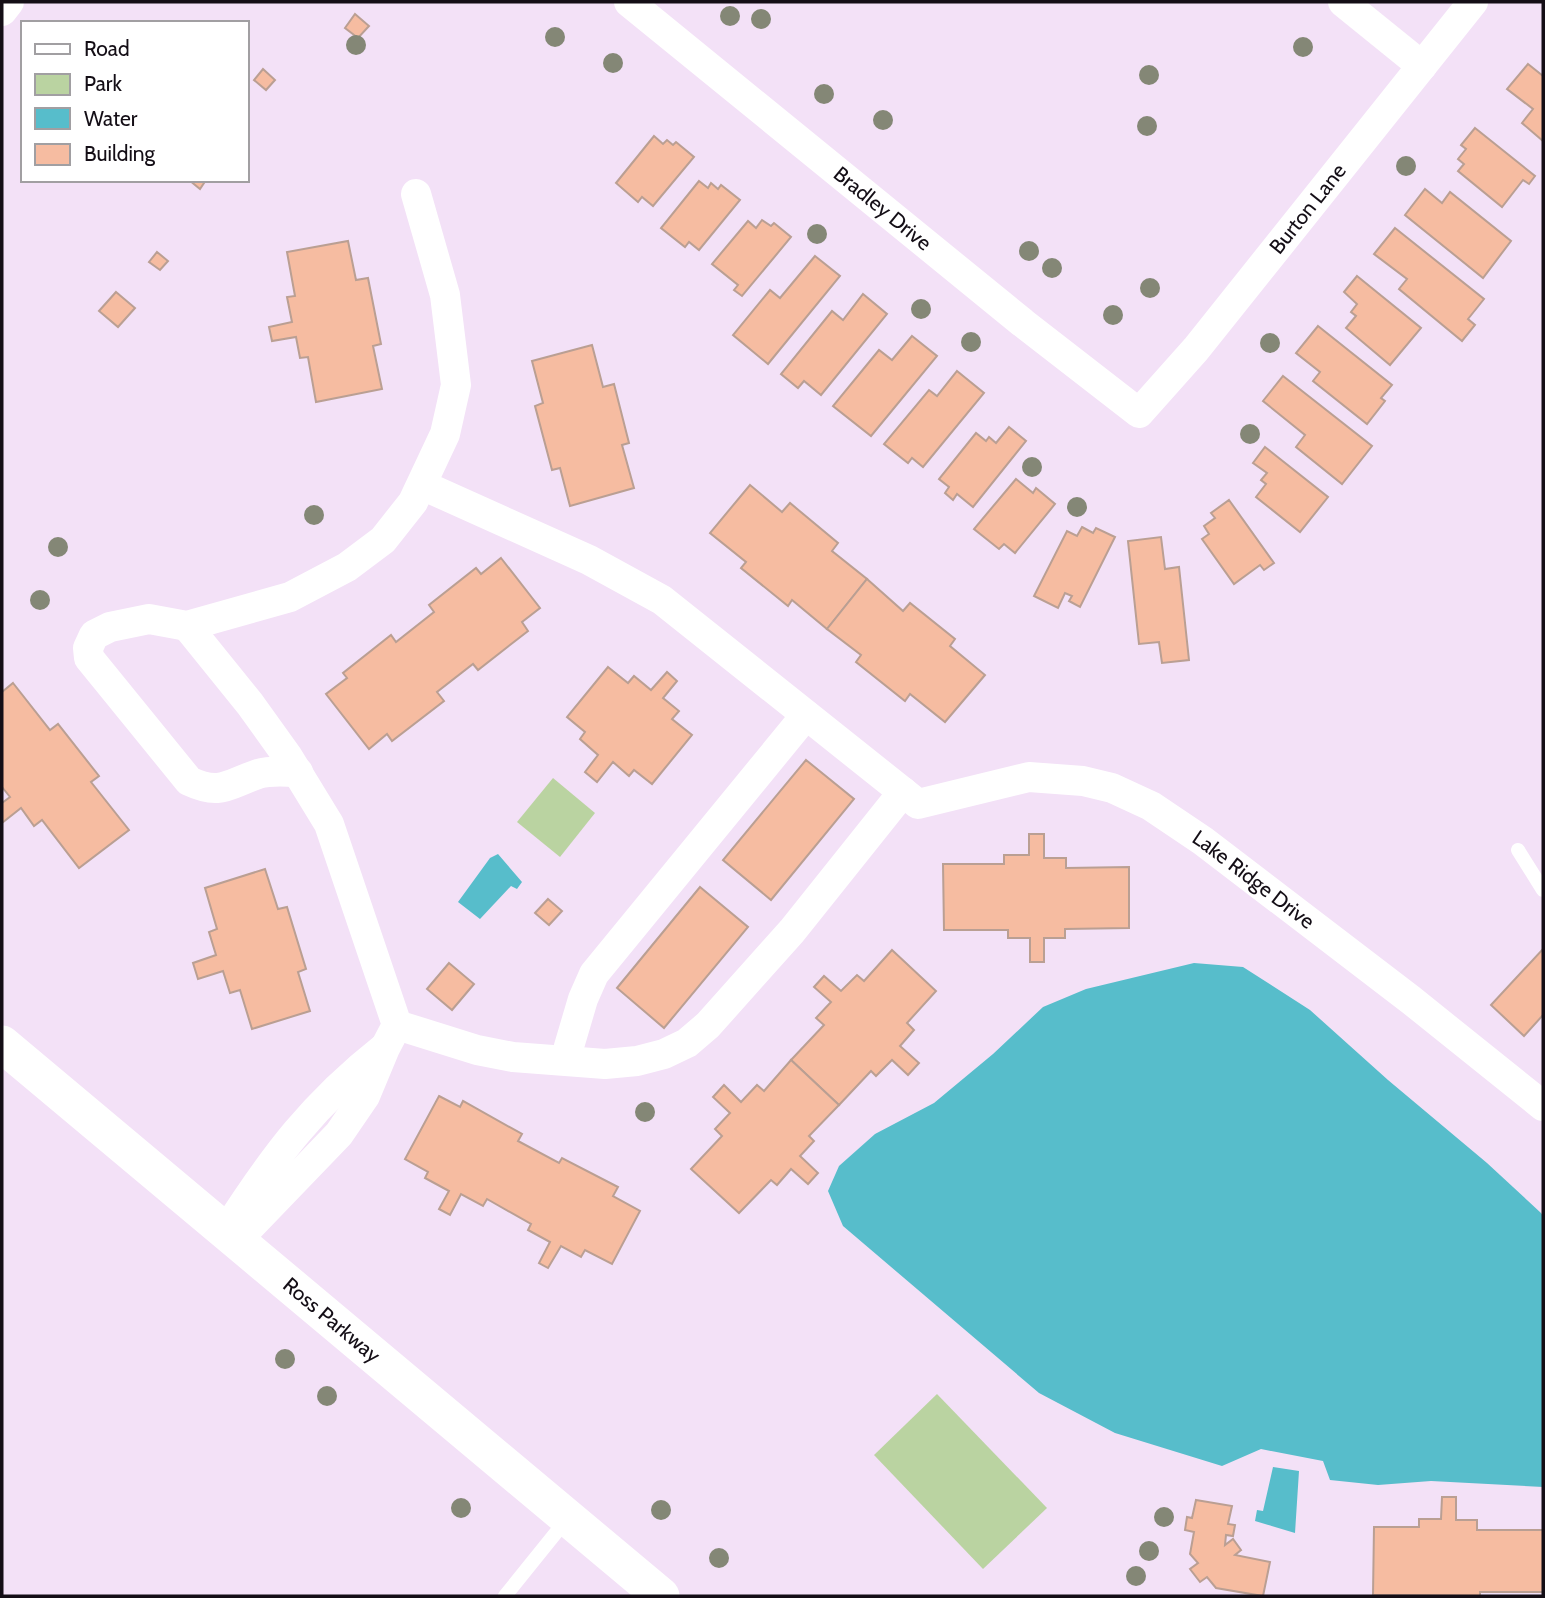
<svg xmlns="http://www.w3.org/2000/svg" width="1545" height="1598" font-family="Cabin,sans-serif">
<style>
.green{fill:#bad3a1}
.water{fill:#57bdcb}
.building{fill:#f6bca1;stroke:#ba9f93;stroke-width:2}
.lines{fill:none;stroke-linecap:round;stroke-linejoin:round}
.service{stroke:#fff;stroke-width:14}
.minor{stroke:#fff;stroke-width:30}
.tertiary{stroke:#fff;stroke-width:37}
.tree{fill:#848776}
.labels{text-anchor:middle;stroke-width:5;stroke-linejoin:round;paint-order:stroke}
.street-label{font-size:21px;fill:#140e16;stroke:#fff}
</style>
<rect width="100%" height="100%" fill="#f3e1f7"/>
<g class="green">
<polygon points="553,778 595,813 560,857 517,822"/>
<polygon points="937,1394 1047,1508 983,1569 874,1455"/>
</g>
<g class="water">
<polygon points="498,854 522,882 517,889 511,886 480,919 458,902 490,858"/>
<polygon points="1194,963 1243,967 1310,1010 1388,1080 1487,1163 1541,1213 1543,1216 1543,1487 1431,1481 1378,1485 1330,1480 1323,1461 1261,1449 1222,1466 1115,1433 1039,1393 843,1226 828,1191 839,1166 875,1134 934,1103 993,1054 1043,1007 1086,989"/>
<polygon points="1273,1467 1299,1471 1295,1533 1255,1521 1257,1510 1263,1511"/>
</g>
<g class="building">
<polygon points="355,14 369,26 358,38 345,28"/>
<polygon points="1528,64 1543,76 1543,141 1522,123 1533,109 1507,89"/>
<polygon points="263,69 275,80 266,90 254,80"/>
<polygon points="1475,128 1535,176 1529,184 1523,180 1502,207 1458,171 1464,164 1458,159 1466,149 1461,145"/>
<polygon points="654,136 663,144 667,140 673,145 676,142 694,157 653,206 642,197 638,202 616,183"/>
<polygon points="189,180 206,180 200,189"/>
<polygon points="699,181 708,188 711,183 718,189 721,185 740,200 699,250 689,242 685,247 661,228"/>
<polygon points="1425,189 1442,203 1450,192 1511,241 1483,278 1405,215"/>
<polygon points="762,220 771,226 774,223 791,237 742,296 734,290 738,285 712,264 748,221 756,228"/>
<polygon points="1395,228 1484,299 1468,319 1475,325 1462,341 1399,289 1407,279 1374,254"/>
<polygon points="348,241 356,280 368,278 381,344 373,346 382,389 316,402 308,357 300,358 296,337 272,341 269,327 292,322 287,297 295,296 287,252"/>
<polygon points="157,252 168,261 160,270 149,262"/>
<polygon points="815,256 840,276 768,364 733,335 770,290 780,298"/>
<polygon points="1357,276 1421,328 1390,365 1346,328 1356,316 1351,312 1357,304 1344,292"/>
<polygon points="116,292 135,308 118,327 99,311"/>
<polygon points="863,294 887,314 821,395 804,381 798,388 781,374 832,311 843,320"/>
<polygon points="1318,326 1392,385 1381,398 1385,401 1367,424 1313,381 1320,372 1296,353"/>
<polygon points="912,336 937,356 871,436 833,406 879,350 892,360"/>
<polygon points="592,345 603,387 614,384 629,443 622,445 634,488 570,506 560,468 552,470 535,406 543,403 532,361"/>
<polygon points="957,371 984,393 923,467 912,458 908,463 884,444 929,390 937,396"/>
<polygon points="1283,376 1372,446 1342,484 1296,447 1305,435 1263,401"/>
<polygon points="1009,427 1026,441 973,507 957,494 953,500 945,493 949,487 939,479 976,433 986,441 989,437 996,443"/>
<polygon points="1265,447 1328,497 1300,532 1256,497 1266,484 1261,480 1267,473 1253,463"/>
<polygon points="1016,479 1033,493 1036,488 1055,504 1015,553 1004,544 999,549 974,529"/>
<polygon points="750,485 782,512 790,503 838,543 832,551 867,579 827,629 792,600 788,606 741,568 746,562 710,533"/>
<polygon points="1229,500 1274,563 1264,570 1260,565 1234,584 1202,539 1209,534 1204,526 1215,518 1211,513"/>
<polygon points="1082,527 1093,533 1096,528 1115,537 1080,607 1069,601 1072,596 1065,593 1058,608 1034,596 1067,531 1077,536"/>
<polygon points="1161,537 1165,569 1179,567 1189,660 1162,663 1159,642 1139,644 1128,541"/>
<polygon points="501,558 540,608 522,622 528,631 478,670 473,664 437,692 444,701 392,741 387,734 369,749 326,694 347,678 343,673 391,635 396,642 434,612 429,605 476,568 481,574"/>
<polygon points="867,579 903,611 910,603 955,639 950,646 985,675 945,722 910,694 905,701 856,662 861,655 827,629"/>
<polygon points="608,667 628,683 634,676 651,690 667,672 677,681 663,698 679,711 672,719 692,735 652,784 634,770 629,776 613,762 597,782 585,772 598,755 580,739 585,732 567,717"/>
<polygon points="13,683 50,730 58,724 99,776 91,782 129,830 79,868 42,820 34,826 21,808 2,823 2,803 10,797 2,787 2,692"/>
<polygon points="806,760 854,799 771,900 723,860"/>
<polygon points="1029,834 1044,834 1044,858 1066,858 1066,868 1129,867 1129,928 1065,929 1065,938 1044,938 1044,962 1030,962 1030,938 1008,938 1008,930 944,930 943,864 1004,864 1004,855 1029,855"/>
<polygon points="265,869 278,909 287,907 306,969 298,972 310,1011 252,1029 240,990 230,993 223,971 198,979 193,963 216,955 209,932 217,929 205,888"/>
<polygon points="700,887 748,927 664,1028 617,988"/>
<polygon points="548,899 562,911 549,925 535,913"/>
<polygon points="1543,949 1543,1015 1524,1036 1491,1005"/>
<polygon points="892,950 936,991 907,1023 914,1030 900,1046 919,1063 908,1075 892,1060 876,1076 871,1071 839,1105 791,1060 824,1025 816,1018 831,1002 814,987 824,976 841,991 857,975 864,981"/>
<polygon points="449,963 474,984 452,1010 427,989"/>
<polygon points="791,1060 839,1105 809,1136 814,1141 800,1156 818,1173 808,1184 791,1169 777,1185 771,1180 739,1213 691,1169 722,1136 715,1129 730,1113 713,1097 724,1085 741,1102 757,1085 764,1091"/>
<polygon points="439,1096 460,1107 463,1101 522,1134 518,1141 559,1163 562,1158 618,1187 613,1196 640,1211 612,1264 585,1250 581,1257 561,1246 548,1268 539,1263 550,1242 528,1230 531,1224 487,1199 483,1206 461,1194 450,1215 439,1209 449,1191 425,1178 428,1172 405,1159"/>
<polygon points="1442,1497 1456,1497 1456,1520 1477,1520 1477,1530 1543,1530 1543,1592 1480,1592 1480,1596 1373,1595 1374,1527 1419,1527 1419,1519 1441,1519"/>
<polygon points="1196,1500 1232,1506 1228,1524 1235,1525 1233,1536 1226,1535 1225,1545 1233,1539 1241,1550 1235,1555 1270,1562 1263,1596 1216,1588 1207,1577 1200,1582 1190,1569 1198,1563 1190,1554 1194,1532 1185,1530 1187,1517 1192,1518"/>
</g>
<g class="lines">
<g class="service">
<polyline points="1518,850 1543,890"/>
<polyline points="505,1596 567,1519"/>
</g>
<g class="minor">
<path id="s1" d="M629 2 1023 323 1139 413 1196 349 1473 2"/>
<polyline points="1343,2 1422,66"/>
<polyline points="2,11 9,2"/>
<path id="s2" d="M422 485 589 560 662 600 918 804 1029 777 1083 781 1112 788 1151 806 1203 841 1411 1000 1543 1106"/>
<polyline points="187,626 250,704 288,757 329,824 397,1025 385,1048 365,1096 339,1134 237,1240"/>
<path d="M298 772C285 772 271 770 258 774 228 784 221 796 189 781L89 658 88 648 94 635 110 627 149 619 187 626 290 597 347 567 383 540 413 502 445 434 456 385 445 295 416 194"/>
<polyline points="397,1025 477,1050 513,1057 605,1064 637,1061 664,1054 687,1043 708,1025 792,931 903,792"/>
<polyline points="565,1060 583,999 594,974 806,715"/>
<path d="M226 1231C274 1156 314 1103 384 1048"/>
</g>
<path class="tertiary" id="s3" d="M2 1044 661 1596"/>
</g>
<g class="tree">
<circle cx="730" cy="16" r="10"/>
<circle cx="761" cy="19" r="10"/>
<circle cx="555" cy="37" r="10"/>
<circle cx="356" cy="45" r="10"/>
<circle cx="1303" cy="47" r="10"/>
<circle cx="613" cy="63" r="10"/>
<circle cx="1149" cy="75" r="10"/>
<circle cx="824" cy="94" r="10"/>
<circle cx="883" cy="120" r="10"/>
<circle cx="1147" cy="126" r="10"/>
<circle cx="1406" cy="166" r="10"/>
<circle cx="817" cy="234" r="10"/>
<circle cx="1029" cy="251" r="10"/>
<circle cx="1052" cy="268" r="10"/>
<circle cx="1150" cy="288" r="10"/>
<circle cx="921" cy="309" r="10"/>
<circle cx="1113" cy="315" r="10"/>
<circle cx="971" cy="342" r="10"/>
<circle cx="1270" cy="343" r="10"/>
<circle cx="1250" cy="434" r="10"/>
<circle cx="1032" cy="467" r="10"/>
<circle cx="1077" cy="507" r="10"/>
<circle cx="314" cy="515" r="10"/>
<circle cx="58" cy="547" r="10"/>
<circle cx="40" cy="600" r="10"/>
<circle cx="645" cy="1112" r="10"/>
<circle cx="285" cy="1359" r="10"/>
<circle cx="327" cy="1396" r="10"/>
<circle cx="461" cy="1508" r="10"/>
<circle cx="661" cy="1510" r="10"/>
<circle cx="1164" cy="1517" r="10"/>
<circle cx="1149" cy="1551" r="10"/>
<circle cx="719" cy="1558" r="10"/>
<circle cx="1136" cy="1576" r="10"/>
</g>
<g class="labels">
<g class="street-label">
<text dy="7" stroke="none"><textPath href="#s1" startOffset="327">Bradley Drive</textPath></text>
<text dy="7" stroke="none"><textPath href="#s1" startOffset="920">Burton Lane</textPath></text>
<text dy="7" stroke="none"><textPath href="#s2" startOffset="961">Lake Ridge Drive</textPath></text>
<text dy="7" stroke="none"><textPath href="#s3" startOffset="430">Ross Parkway</textPath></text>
</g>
</g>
<rect width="1545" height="1598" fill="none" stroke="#140e16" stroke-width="7"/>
<rect x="21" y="21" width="228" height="161" fill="#ffffff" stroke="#a19fa2" stroke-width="2"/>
<rect x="35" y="44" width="35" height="10" fill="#ffffff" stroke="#a19fa2" stroke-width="2"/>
<text x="84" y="56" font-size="21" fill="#140e16">Road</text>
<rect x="35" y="74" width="35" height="21" fill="#bad3a1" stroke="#a19fa2" stroke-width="2"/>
<text x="84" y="91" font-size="21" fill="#140e16">Park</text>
<rect x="35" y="108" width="35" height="21" fill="#57bdcb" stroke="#a19fa2" stroke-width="2"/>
<text x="84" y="126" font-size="21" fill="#140e16">Water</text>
<rect x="35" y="144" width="35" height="21" fill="#f6bca1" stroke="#a19fa2" stroke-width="2"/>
<text x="84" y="161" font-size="21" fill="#140e16">Building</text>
</svg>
